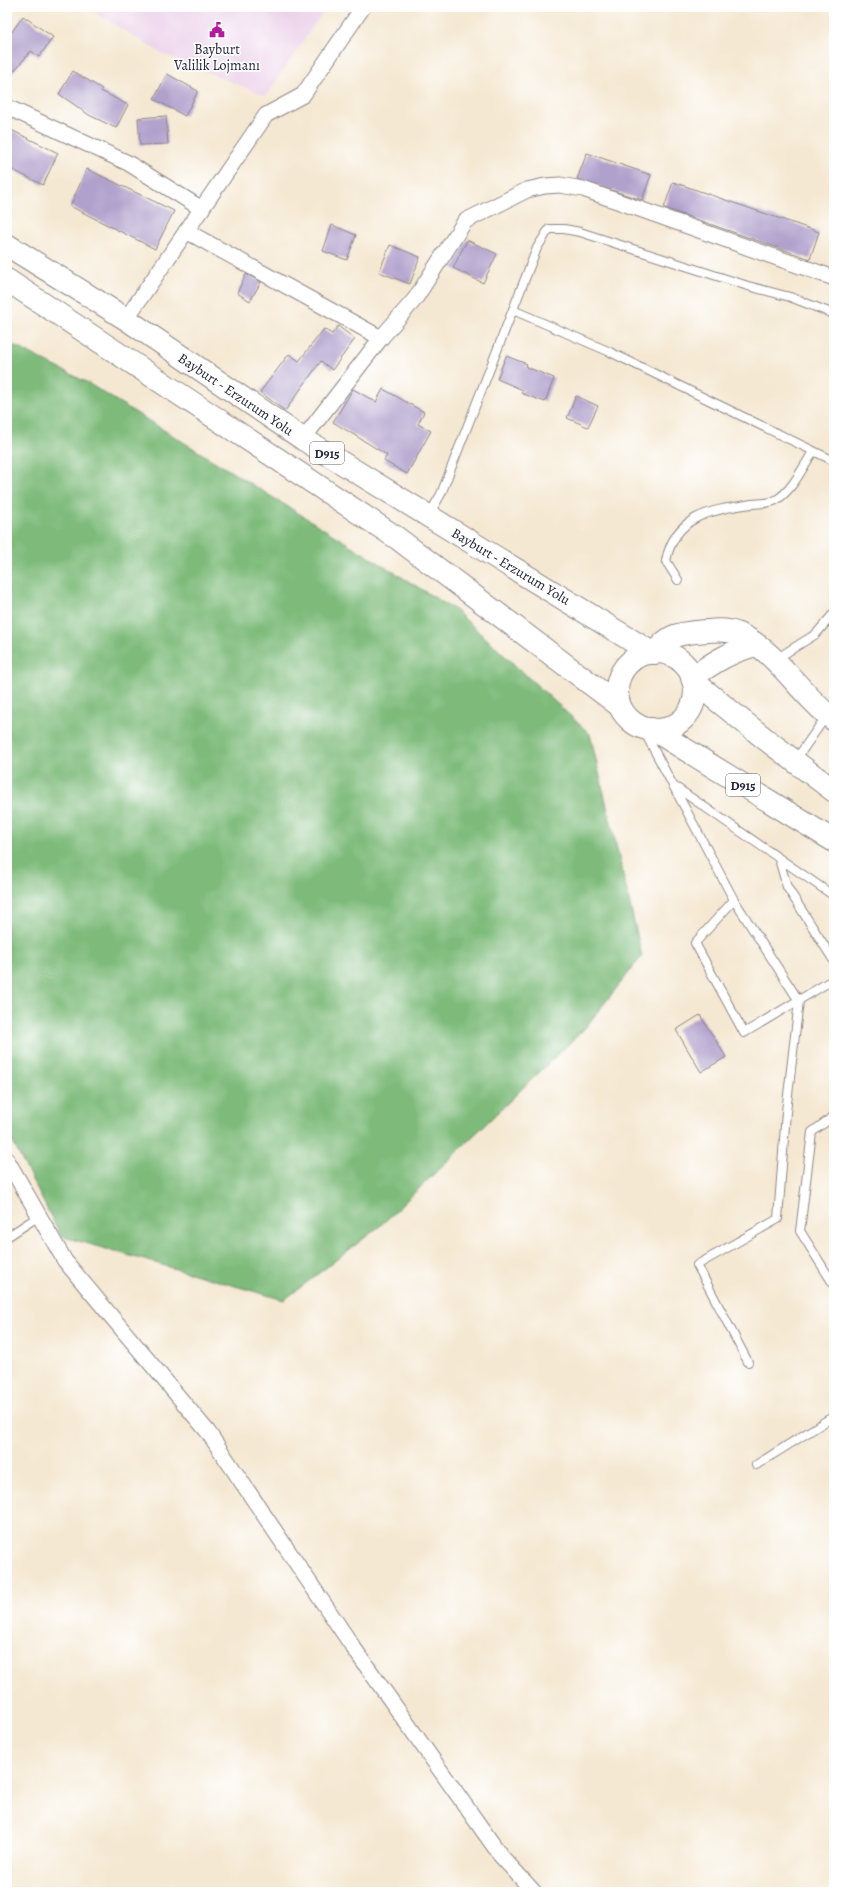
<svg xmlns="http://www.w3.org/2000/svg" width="841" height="1899" font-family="Alegreya,serif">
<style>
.built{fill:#ecd1ea}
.forest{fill:#7ebb7a;stroke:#506e5a}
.building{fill:#b0a0cc}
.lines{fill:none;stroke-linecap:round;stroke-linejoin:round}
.lane-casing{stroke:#8c8586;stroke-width:10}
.street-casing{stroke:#8c8586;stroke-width:17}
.secondary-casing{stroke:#8c8586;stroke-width:24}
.highway-casing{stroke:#8c8586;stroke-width:24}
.lane{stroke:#fff;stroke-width:8}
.street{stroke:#fff;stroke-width:15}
.secondary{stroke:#fff;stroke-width:22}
.highway{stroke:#fff;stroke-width:22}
.labels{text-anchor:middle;stroke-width:3.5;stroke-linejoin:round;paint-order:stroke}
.shield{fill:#fff;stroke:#646476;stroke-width:1}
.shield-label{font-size:13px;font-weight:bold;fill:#22223b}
.poi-label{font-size:14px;fill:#22223b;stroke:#fff}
.street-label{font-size:14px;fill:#22223b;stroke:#fff}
</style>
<rect width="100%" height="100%" fill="#fff"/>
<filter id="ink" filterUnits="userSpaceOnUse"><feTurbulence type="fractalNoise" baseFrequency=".025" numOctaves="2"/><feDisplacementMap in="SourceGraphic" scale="8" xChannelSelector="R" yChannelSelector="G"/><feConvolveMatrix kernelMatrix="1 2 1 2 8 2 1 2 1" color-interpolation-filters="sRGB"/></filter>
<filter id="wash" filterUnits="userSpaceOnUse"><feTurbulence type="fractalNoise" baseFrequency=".012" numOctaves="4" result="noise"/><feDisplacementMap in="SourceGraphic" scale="16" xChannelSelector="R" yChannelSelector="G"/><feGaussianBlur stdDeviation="0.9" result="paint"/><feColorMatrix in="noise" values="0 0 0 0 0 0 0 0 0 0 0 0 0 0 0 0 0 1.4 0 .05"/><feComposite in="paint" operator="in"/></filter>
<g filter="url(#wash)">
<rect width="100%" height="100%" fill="#f5e8d2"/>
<polygon class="built" points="86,7 326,7 266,96 161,53"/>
<polygon class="forest" points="7,342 86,382 455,610 590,734 642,956 584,1029 380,1226 284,1300 61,1236 7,1131"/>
<g id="blocks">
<g class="building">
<polygon points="23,16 53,37 39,57 31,51 7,79 7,39"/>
<polygon points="73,71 102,89 101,91 128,105 116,128 89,115 59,94"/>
<polygon points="167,74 198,91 185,116 154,99"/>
<polygon points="166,116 168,144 140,145 138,118"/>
<polygon points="7,128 58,153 43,185 7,167"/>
<polygon points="587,153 651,175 642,200 577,179"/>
<polygon points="87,169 174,211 155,249 70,206"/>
<polygon points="673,182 819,232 810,259 664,208"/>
<polygon points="332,225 356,235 347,260 323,251"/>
<polygon points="467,240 497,254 483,283 453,268"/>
<polygon points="390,245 420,257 410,284 379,272"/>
<polygon points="246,274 261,282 250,301 237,293"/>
<polygon points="338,326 355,339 332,370 321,361 285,411 260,392 289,354 299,361 324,329 332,334"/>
<polygon points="506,356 527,364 526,367 554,378 545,402 521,393 523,390 497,379"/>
<polygon points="353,389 376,402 383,389 424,412 418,424 431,431 407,474 384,461 387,455 333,422"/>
<polygon points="576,396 598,406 588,427 567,418"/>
<polygon points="700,1015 726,1057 701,1072 676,1030"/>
</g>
</g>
</g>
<g filter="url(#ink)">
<use href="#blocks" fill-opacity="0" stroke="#8c8586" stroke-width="1"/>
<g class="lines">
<defs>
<g id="lane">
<polyline points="513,310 610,352 834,461"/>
<polyline points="429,515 441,494 537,248 549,229 564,229 580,232 748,286 790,297 834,314"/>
<path d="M678 580 666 561C675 514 713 510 752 504 759 503 770 504 776 500 793 490 802 468 813 452"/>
<polyline points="776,659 816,634 834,613"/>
<polyline points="644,731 734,900 799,1001 786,1112 778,1219 697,1265 748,1362"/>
<polyline points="795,761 827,715"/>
<polyline points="677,788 834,896"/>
<polyline points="779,859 787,887 834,961"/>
<polyline points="734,900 695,943 744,1033 834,979"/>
<polyline points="834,1116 812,1132 800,1231 834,1285"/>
<polyline points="7,1237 39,1216"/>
<polyline points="756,1465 834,1416"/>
</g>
<g id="street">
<polyline points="7,107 128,163 202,209"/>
<polyline points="186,231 381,338"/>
<polyline points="126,319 266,115 303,95 363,7"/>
<polyline points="303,439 381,338 415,299 465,221 527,190 545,186 560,185 583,189 834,278"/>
<polyline points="7,1160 65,1261 208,1432 353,1647 501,1856 534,1892"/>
</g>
<g id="secondary">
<path d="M655 653C667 636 676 634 696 632 709 631 724 628 736 633 775 648 800 695 834 720"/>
<path d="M692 678C712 663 731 651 756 645"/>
</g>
<g id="highway">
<polyline points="7,245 126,319 303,439 652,653"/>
<polyline points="7,280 397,538 620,706"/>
<circle cx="656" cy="691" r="39"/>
<polyline points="693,681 764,738 834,791"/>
<polyline points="652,729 834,841"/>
</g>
</defs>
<use href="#lane" class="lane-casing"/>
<use href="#street" class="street-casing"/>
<use href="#secondary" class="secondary-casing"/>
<use href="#highway" class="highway-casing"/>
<use href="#lane" class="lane"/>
<use href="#street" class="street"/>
<use href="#secondary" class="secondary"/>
<use href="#highway" class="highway"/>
</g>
</g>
<defs>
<symbol id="civic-bare" viewBox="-9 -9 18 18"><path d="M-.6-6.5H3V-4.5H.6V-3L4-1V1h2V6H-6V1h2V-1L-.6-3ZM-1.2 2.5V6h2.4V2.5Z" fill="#b5179e" stroke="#fff" stroke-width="2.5" paint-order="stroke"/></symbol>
</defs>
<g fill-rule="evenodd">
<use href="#civic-bare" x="206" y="19" width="22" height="22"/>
</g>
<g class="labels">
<g class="shield">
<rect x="310" y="442" width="34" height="22" rx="3"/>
<rect x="726" y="774" width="34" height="22" rx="3"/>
</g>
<g class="shield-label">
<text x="327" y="458">D915</text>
<text x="743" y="790">D915</text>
</g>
<g class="poi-label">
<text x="217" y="54">Bayburt<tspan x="217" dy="16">Valilik Lojmanı</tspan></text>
</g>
<g class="street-label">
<text transform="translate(236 394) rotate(34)" y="5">Bayburt - Erzurum Yolu</text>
<text transform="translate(511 566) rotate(31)" y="5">Bayburt - Erzurum Yolu</text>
</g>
</g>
<rect width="841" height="1899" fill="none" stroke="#fff" stroke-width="24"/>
</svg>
